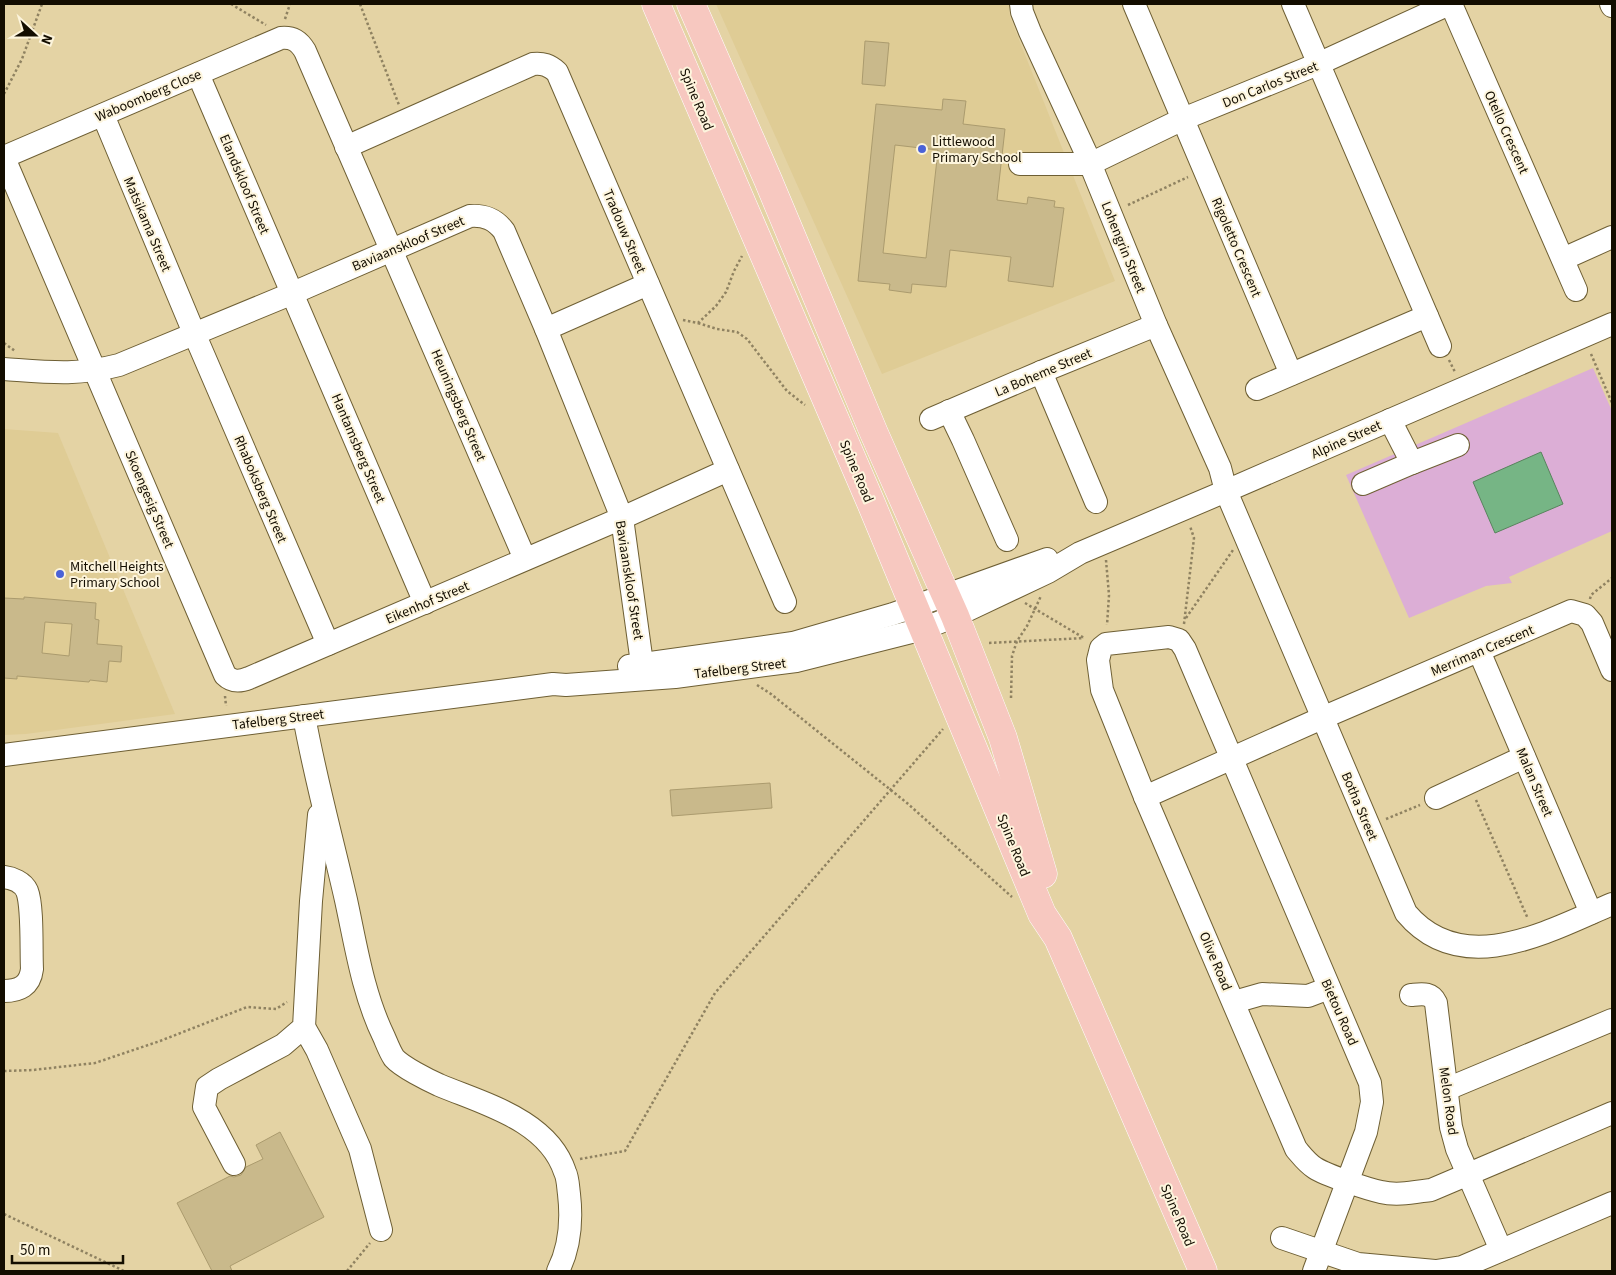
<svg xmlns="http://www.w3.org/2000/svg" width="1616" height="1275" font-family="'Source Sans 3',sans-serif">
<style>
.built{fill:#dfcc95}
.garden{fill:#dcaed6}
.water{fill:#76b585;stroke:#58835d}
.building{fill:#c9b98b;stroke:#ab9b6e;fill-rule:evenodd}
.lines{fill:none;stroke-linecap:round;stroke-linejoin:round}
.minor-casing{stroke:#6e5f34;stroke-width:24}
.major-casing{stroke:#fff;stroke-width:29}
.path{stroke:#8f8261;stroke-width:2.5;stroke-dasharray:2.5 2.5;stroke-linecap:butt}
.minor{stroke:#fff;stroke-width:22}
.major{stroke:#f7c8c0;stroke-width:28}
.poi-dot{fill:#4b62d7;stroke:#fdf5dd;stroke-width:2}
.labels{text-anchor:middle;stroke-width:4;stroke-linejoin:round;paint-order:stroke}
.street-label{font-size:14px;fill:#130d00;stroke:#fdf5dd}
.poi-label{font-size:14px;fill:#130d00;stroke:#fdf5dd;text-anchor:start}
</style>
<rect width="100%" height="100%" fill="#e4d3a4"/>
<g class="built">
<polygon points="716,4 1009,4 1010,17 1115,281 882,374"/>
<polygon points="4,429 58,433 175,714 26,734 4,735"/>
</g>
<polygon class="garden" points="1593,368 1612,411 1612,531 1509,577 1512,583 1486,586 1409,618 1346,475"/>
<polygon class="water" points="1541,452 1563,504 1495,533 1473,482"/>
<g class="building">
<polygon points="865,41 889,43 885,86 862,84"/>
<path d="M943 99 966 101 963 124 1005 129 997 200 1027 204 1028 197 1055 201 1054 207 1064 208 1053 287 1008 281 1011 257 950 250 946 287 912 284 911 293 889 290 890 284 858 281 876 104 942 110ZM895 145 938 150 926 258 883 253Z"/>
<path d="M24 597 96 603 95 619 99 620 97 644 122 646 121 662 109 661 107 682 90 680 89 682 17 676V679L4 678V598L24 599ZM45 622 72 624 69 656 42 653Z"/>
<polygon points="770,783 772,808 672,816 670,790"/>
<polygon points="280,1132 324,1217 230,1266 232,1271 212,1271 177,1203 230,1176 234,1177 241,1175 246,1167 263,1159 256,1145"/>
</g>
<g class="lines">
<defs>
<g id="minor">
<path d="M1021 4 1022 12 1030 32 1085 151 1156 325 1220 468 1226 491 1406 913C1462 980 1549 931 1612 904"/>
<polyline points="1134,4 1291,374"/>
<polyline points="1293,4 1440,346"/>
<polyline points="1451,4 1576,290"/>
<polyline points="1611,4 1612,6"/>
<polyline points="198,74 425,603"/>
<polyline points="103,115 194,333 328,644"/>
<path d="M346 147 533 64C543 63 549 65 557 72L785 602"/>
<path d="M4 157 281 38C293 37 299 41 305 51L525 559"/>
<path d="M4 158 225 675C232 682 239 682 249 678L622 518 728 470"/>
<polyline points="1020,164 1090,164 1183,119 1318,64 1449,4"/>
<polyline points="1563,259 1612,237"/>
<polyline points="546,329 648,284"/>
<path d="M4 369C47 372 77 376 119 365L293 293 470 216C485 215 495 219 504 231L546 329 622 518 644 678"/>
<polyline points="1041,372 1096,502"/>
<polyline points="1257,389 1427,316"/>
<polyline points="949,411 963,440 1007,540"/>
<polyline points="931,419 1041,372 1156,325"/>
<polyline points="1390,420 1412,463"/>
<polyline points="1363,484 1412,463 1458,445"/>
<polyline points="1479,651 1591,913"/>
<polyline points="629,666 793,643 893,614 1047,559"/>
<path d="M304 716C315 778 332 838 346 900 356 946 363 994 384 1037 387 1044 390 1052 394 1058 402 1067 428 1080 439 1085 484 1104 548 1120 565 1172 568 1178 568 1187 569 1194 572 1220 570 1247 558 1271"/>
<polyline points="4,755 553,684 566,685 675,677 796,661 923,629 955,616 1048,572 1080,553 1226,491 1612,324"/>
<polyline points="1145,797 1322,718 1571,611 1585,615 1592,623 1612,670"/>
<polyline points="1436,798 1524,757"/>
<path d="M4 877C12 878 23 882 27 891 33 906 31 951 32 969 30 986 19 991 4 991"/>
<path d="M1411 995C1422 994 1431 992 1436 1003L1451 1127 1457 1149 1501 1250"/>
<polyline points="1234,1002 1262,994 1308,996 1329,988"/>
<polyline points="304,1027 317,1050 360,1149 381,1230"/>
<polyline points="1447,1089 1612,1020"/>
<polyline points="234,1164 204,1107 207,1087 219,1079 283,1045 304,1027 311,901 319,815"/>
<polyline points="1282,1238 1358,1264 1435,1271"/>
<path d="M1314 1271 1366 1132 1372 1102 1370 1083 1185 649 1179 640 1169 637 1106 644 1101 648 1098 660 1102 690 1145 797 1296 1149C1302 1156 1307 1163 1315 1168 1326 1175 1367 1189 1381 1192 1397 1196 1415 1192 1431 1190L1612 1113"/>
<polyline points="1436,1271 1462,1267 1612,1203"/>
</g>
<g id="major">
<polyline points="656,4 871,503 1042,914 1058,938 1203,1271"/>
<polyline points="691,4 768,180 874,433 955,616 1003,738 1043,874"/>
</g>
</defs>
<use href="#minor" class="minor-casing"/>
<use href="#major" class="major-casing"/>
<g class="path">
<polyline points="231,4 266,25"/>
<polyline points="360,4 399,105"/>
<polyline points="285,19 290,4"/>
<polyline points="4,94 22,59 42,4"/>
<polyline points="1128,205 1188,177"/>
<polyline points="683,320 698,323 716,306 726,292 734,271 742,256"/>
<polyline points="698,323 717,329 737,332 747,339 787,391 805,405"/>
<polyline points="4,343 15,351"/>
<polyline points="1591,354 1612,403"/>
<polyline points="1449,360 1455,372"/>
<polyline points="1106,560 1109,595 1107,625"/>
<polyline points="1590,599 1591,595 1612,578"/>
<polyline points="1025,603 1084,638"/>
<polyline points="1186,618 1233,550"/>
<polyline points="1184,624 1194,538 1190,526"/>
<polyline points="989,643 1084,638"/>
<polyline points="757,685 771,694 907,803 1012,897"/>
<polyline points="225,696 226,706"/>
<polyline points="1011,698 1012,656 1017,641 1027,626 1041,596"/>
<polyline points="1476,800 1528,919"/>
<polyline points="1386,819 1420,805"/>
<polyline points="4,1071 33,1070 95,1063 160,1041 247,1007 276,1009 287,1002"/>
<polyline points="580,1159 625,1151 715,993 943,729"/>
<polyline points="4,1214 124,1271"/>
<polyline points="347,1271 370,1243"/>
</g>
<use href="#minor" class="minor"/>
<use href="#major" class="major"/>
</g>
<g class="poi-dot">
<circle cx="922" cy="149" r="5"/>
<circle cx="60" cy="574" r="5"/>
</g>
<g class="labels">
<g class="street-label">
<text transform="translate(1270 84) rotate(-22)" y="5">Don Carlos Street</text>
<text transform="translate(148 95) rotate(-23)" y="5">Waboomberg Close</text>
<text transform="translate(697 99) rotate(67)" y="5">Spine Road</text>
<text transform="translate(1507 132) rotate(66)" y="5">Otello Crescent</text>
<text transform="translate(245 184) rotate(67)" y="5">Elandskloof Street</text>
<text transform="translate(148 224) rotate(67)" y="5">Matsikama Street</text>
<text transform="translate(625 231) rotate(67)" y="5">Tradouw Street</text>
<text transform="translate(408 243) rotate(-23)" y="5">Baviaanskloof Street</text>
<text transform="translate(1124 247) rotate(68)" y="5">Lohengrin Street</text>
<text transform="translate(1237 247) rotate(67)" y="5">Rigoletto Crescent</text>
<text transform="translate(1043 372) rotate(-23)" y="5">La Boheme Street</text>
<text transform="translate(459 405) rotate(67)" y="5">Heuningsberg Street</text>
<text transform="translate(1346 439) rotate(-24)" y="5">Alpine Street</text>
<text transform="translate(359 448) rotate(67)" y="5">Hantamsberg Street</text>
<text transform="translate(857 471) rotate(67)" y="5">Spine Road</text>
<text transform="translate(261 489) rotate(67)" y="5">Rhaboksberg Street</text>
<text transform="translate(150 499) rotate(67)" y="5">Skoengesig Street</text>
<text transform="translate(630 580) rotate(81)" y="5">Baviaanskloof Street</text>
<text transform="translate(427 602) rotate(-23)" y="5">Eikenhof Street</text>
<text transform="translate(1482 650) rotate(-23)" y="5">Merriman Crescent</text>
<text transform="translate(740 668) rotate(-7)" y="5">Tafelberg Street</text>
<text transform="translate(278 719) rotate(-7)" y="5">Tafelberg Street</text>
<text transform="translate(1535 782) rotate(67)" y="5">Malan Street</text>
<text transform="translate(1360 806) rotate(67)" y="5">Botha Street</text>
<text transform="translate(1014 845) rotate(68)" y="5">Spine Road</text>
<text transform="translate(1216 961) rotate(67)" y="5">Olive Road</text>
<text transform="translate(1340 1012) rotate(66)" y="5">Bietou Road</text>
<text transform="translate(1449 1101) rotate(82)" y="5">Melon Road</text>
<text transform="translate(1178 1215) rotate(67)" y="5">Spine Road</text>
</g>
<g class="poi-label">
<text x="932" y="146">Littlewood<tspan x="932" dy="16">Primary School</tspan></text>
<text x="70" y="571">Mitchell Heights<tspan x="70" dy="16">Primary School</tspan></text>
</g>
</g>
<rect width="1616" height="1275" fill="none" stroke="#130d00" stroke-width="10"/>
<g transform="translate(35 35) rotate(111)" stroke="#fdf5dd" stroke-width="4" paint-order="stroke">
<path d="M0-4L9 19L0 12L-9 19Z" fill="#130d00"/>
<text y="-8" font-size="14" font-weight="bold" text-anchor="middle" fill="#130d00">N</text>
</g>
<path d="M12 1255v8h111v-8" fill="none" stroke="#130d00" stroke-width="2.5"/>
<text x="20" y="1255" font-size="15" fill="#130d00" stroke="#fdf5dd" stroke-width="4" paint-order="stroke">50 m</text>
</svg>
